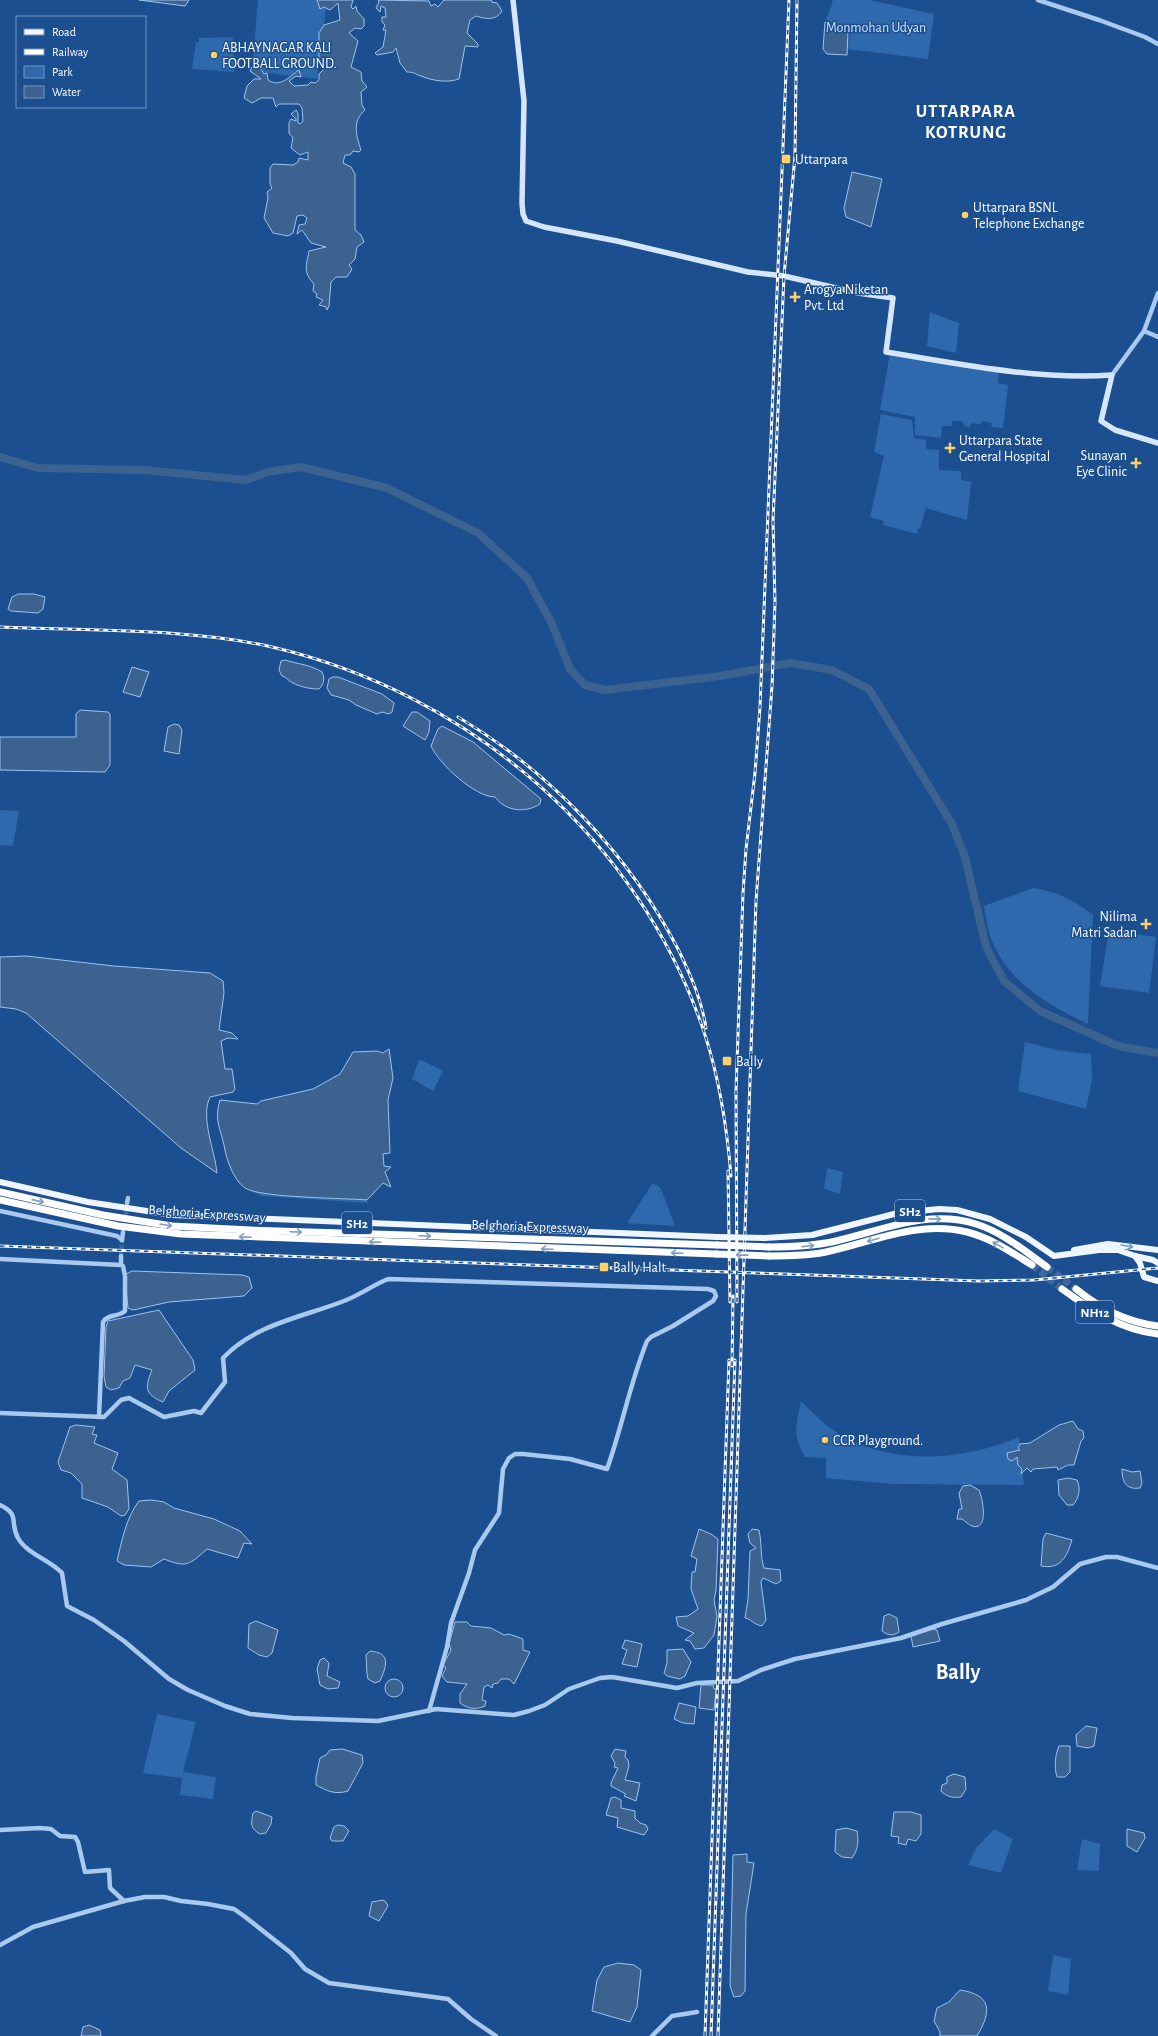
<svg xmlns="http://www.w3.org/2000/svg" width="1158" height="2036" font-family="'Alegreya Sans',sans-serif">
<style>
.green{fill:#2e69ad}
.water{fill:#3c6290;stroke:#9cc4f0}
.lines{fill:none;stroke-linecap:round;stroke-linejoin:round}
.river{stroke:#3c6290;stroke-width:8}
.tertiary-tunnel{stroke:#3d69a0;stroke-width:4.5;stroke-dasharray:4.5 2;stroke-linecap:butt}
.motorway-tunnel{stroke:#3d69a0;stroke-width:7;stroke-dasharray:7 3.5;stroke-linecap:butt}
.tertiary{stroke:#a9c9ee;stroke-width:4.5}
.secondary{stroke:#d6e6fa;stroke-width:5.5}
.primary{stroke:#f0f6ff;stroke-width:6}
.motorway{stroke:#fff;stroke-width:7}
.rail-casing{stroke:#fff;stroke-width:3}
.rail{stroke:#1b4f8f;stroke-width:1.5;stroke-dasharray:4.5;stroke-linecap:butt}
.primary-bridge{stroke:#f0f6ff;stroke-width:6}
.motorway-bridge{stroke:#fff;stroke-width:7}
.oneway{stroke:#829ec1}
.oneway2{stroke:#7b9ac1}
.poi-dot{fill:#ffd166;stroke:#1b4f8f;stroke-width:1.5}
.labels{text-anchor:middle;stroke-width:3;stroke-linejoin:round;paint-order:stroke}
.shield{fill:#1b4f8f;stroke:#bbcadd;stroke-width:1}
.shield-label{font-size:13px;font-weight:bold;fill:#fff}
.park-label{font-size:14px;fill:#cfe3fa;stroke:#1b4f8f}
.poi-label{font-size:14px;fill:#fff;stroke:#1b4f8f;text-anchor:start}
.street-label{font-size:14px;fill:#fff;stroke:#1b4f8f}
.district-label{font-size:18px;font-weight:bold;letter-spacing:1px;fill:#fff;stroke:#1b4f8f}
.town-label{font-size:22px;font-weight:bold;fill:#fff;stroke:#1b4f8f}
</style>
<rect width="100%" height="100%" fill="#1b4f8f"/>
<g class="green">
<polygon points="258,0 320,0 326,8 317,79 252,71"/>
<polygon points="833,0 869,0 934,14 928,59 848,49 850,30 826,20"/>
<polygon points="233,37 234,72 192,69 196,42 199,42 199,38"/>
<polygon points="930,312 959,323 956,353 927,346"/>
<polygon points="890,353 999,371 998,383 1008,385 1003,428 991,427 992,423 982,421 981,424 971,423 970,428 964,426 963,421 952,421 952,426 942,426 941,438 915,435 915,417 880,410"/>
<polygon points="881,414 912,420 914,438 926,440 926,449 939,450 939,470 961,471 961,480 971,482 967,520 926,508 920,529 918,528 917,534 883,525 884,521 870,517 884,456 874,452"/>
<polygon points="0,810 19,811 13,846 0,845"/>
<path d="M1033 888C1059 892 1073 900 1093 915L1088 1024C1046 1004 1007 982 990 936 987 927 986 916 984 906Z"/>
<polygon points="1109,930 1156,937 1149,993 1100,986"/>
<polygon points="1025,1042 1056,1050 1091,1054 1092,1080 1086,1109 1018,1091"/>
<polygon points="419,1059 443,1071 433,1091 412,1079"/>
<polygon points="827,1168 843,1172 840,1194 824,1189"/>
<polygon points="652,1184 657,1185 661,1189 675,1226 627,1223"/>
<polygon points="245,1188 262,1193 367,1200 368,1203 261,1196"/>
<path d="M801 1401C814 1414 826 1427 843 1436 896 1466 964 1460 1019 1437L1024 1485 894 1484 826 1478V1458L805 1457C792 1435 796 1425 801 1401Z"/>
<polygon points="157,1714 196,1722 183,1772 216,1777 213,1799 180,1795 182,1778 143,1773"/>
<polygon points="994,1829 1013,1839 1001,1873 968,1865 976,1848"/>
<polygon points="1082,1839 1100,1844 1099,1871 1077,1870"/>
<polygon points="1053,1955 1071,1959 1068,1995 1048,1991"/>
</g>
<g class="water">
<polygon points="139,0 189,0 185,6"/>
<path d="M317 0H353L351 7 353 9 356 6 357 11 364 19V26L361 29 355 28 349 33 358 41 351 67 361 72 362 81 367 87 361 92 362 105 365 110C352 121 356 135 361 150L359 152 353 151 350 155H345L343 163 351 167 355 174V230L361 235 364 242 357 247 355 259 349 265 352 269 347 277H336L331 282 329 306 327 310 326 307 319 305 323 300 316 297 317 294 313 291 314 284C303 272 306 267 309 251L326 247 311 243 302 230 297 234 299 225 305 224 307 218 303 215 297 216 293 233 288 236 273 233 264 218 268 198 267 192 272 188 270 184V168L273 164 293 165 298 162 299 158 308 160V152L300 155 291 148 293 138 289 133V123L291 119 296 121V119L291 114 296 110 298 113V123L300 124 303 121 302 108 299 104H279L276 107 273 98H261L252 103 244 98 247 86 254 79H261L250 71 252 67 261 69 264 74 267 73 268 80C280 88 289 77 299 70L301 77 296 76 289 81 294 86 308 85 311 82 315 83 319 80V74L324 69V65L319 60V33L324 25 340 20 338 3 330 10 324 7 320 9Z"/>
<path d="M378 0 429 1 431 6 435 4 438 7 444 0H491L492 2 497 3 502 11C496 21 485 19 476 16L470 20 467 33 478 44V47L465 46 459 79C448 83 433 81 421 76 415 74 414 72 407 72L400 63 396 48 393 52 377 55 375 53 383 47 386 30H383L385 25 382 22V17H386L385 8 381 6 380 12 376 8 379 2Z"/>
<polygon points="825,22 848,32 847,55 827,54 823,49"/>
<polygon points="852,172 882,179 871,227 846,217 844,208"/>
<polygon points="18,594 34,594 45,597 43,609 38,613 11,611 8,609 12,597"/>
<path d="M285 660C298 664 311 665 322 672 325 679 324 684 319 689 310 689 301 687 293 683 288 681 287 677 282 676L279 670 281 661Z"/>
<polygon points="132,667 149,672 140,697 123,692"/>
<polygon points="333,677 338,677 382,694 394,703 392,712 389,714 382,712 377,714 356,705 349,700 331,695 327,688 329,679"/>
<polygon points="80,710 108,712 110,714 110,765 105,772 0,770 0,737 76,737 76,714"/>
<polygon points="412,712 417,712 430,721 429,732 425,740 403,726"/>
<polygon points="174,724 179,725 182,730 179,754 164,751 168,727"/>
<path d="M442 726 473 742 541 799 540 804C526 813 506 812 495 797 475 797 439 764 431 746L438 729Z"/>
<path d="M26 956 114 966 210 973 223 981 224 993 219 1030 232 1033 238 1039 228 1038 221 1041 225 1069H232L235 1089 233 1092 210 1097C200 1117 215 1151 217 1173L181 1148 26 1013 16 1009 0 1007V957Z"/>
<path d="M389 1049 393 1078 388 1100 390 1153 383 1154 384 1166 391 1167 385 1172 391 1187 383 1183 367 1200C345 1198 260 1198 245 1188 233 1180 226 1158 224 1145 220 1127 214 1120 220 1100L257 1104 261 1101 313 1089 340 1074 353 1052 377 1051 383 1053Z"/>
<polygon points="132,1271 242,1275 249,1277 252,1288 244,1296 169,1302 133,1310 128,1308 125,1278 126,1274"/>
<path d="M159 1310 193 1360 195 1370 169 1391 163 1402C144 1394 145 1387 152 1370L135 1365 130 1378 123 1381 119 1388 111 1390 106 1387 104 1376 106 1327 108 1321Z"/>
<polygon points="1073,1421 1078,1429 1083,1431 1084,1438 1081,1441 1074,1465 1068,1465 1058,1470 1057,1467 1033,1469 1031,1472 1027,1468 1021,1474 1022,1469 1018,1465 1017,1457 1012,1461 1008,1459 1007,1453 1020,1450 1018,1448 1020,1444 1030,1443 1059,1425"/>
<polygon points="76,1425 95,1427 92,1434 97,1435 94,1443 118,1453 112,1469 127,1480 129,1509 125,1515 121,1516 108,1507 82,1498 82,1484 71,1473 61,1470 58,1462 70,1427"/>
<path d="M1122 1469 1132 1472 1140 1471 1142 1483 1140 1488C1126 1490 1122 1482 1122 1469Z"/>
<path d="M1068 1478 1077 1480C1081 1489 1079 1498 1073 1505H1067L1059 1495 1058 1480Z"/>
<path d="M970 1485 979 1490C982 1496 990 1532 972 1526 969 1525 965 1521 962 1519H957L959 1509H962L959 1493 963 1486Z"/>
<path d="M151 1500 164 1502 174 1508 214 1519 240 1531 252 1544 244 1543 238 1558 207 1549C189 1565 187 1568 164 1559L151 1567 124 1565 117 1561C122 1540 126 1518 139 1501Z"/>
<polygon points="699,1529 711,1534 718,1539 716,1590 714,1600 717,1616 714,1635 704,1648 695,1649 690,1641 685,1640 694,1633 678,1626 676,1617 688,1616 698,1609 691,1589 692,1572 695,1572 697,1559 691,1556"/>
<path d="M752 1529 759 1530C762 1544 760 1555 764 1568L780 1570 781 1581 776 1584 763 1578 761 1582 766 1620 762 1626C752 1624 752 1619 745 1618L748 1599 750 1551 756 1548 750 1543 748 1534Z"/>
<path d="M1046 1533 1072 1540C1067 1556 1061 1570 1041 1566L1043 1539Z"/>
<path d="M889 1614 897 1618 899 1632C893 1636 889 1636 882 1631L884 1616Z"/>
<polygon points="256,1621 278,1630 272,1653 267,1657 259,1655 248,1648 249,1624"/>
<path d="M455 1622H467L471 1626 491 1628 504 1635 509 1634 523 1639V1650L530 1652 514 1684 509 1679H501L498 1683 493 1684 492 1688 488 1685 484 1687 482 1700 486 1701 485 1706C476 1710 468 1709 460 1703V1694L467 1684 447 1682 442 1676 446 1668 443 1665 451 1650 449 1644Z"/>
<polygon points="933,1629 937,1630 940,1641 913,1647 911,1636"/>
<polygon points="625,1640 642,1644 637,1667 622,1664 627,1650 622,1648"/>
<polygon points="683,1649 691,1662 685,1676 680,1679 667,1676 664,1673 667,1663 667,1650"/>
<path d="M370 1651C391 1653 387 1665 380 1681L375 1683 368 1679C366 1672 367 1664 366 1655Z"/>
<polygon points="324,1658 329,1663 327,1676 340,1682 338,1688 328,1689 320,1685 317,1669 320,1660"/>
<circle cx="394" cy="1688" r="9"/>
<polygon points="701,1685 713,1685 714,1689 716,1689 714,1710 699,1708"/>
<polygon points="679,1703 696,1707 694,1724 683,1723 674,1719"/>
<polygon points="1086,1726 1097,1728 1094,1746 1088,1748 1077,1746 1076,1735"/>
<path d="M1059 1746H1070V1772L1065 1777H1057C1054 1768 1055 1755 1059 1746Z"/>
<path d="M342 1749 362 1755 363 1763 348 1791C335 1795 327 1791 316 1785V1777L320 1758 326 1755 330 1750Z"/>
<polygon points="615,1749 626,1751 625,1757 628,1760 629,1766 625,1780 640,1783 636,1801 624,1796 626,1794 611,1786 611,1783 618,1768 614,1767 615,1763 611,1756"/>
<path d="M954 1774 965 1777 966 1789 961 1797C953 1798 947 1797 941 1791L942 1785 947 1783V1777Z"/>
<polygon points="615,1797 621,1800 621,1808 635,1811 635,1818 640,1823 646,1825 648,1829 644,1835 617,1827 618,1818 606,1815 611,1798"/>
<path d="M256 1811 272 1817 271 1824 266 1833 260 1834C250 1828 251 1824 253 1813Z"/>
<polygon points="894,1812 911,1812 921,1815 921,1834 916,1841 908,1839 906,1845 898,1843 899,1837 891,1836"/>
<polygon points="338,1825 344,1826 349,1831 343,1841 332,1841 330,1838 334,1827"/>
<path d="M846 1828 857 1831C859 1841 858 1850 852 1858L842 1857 835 1852 836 1830Z"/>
<polygon points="1127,1829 1144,1833 1145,1838 1137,1852 1127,1846"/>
<polygon points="747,1854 747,1862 754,1863 746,1914 745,1991 741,1996 734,1997 730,1986 733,1855"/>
<polygon points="383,1900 386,1902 388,1906 379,1921 369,1916 372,1902"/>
<polygon points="618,1963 634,1965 641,1970 637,2007 630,2022 592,2011 597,1980 604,1967"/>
<path d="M960 1990C992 1995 992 2011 977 2036H940V2032L934 2021 937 2008 949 2002Z"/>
<polygon points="89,2025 100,2030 101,2036 81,2036 83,2027"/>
</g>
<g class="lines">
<polyline class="river" points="0,457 38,468 144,470 246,480 267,472 301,467 387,488 478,533 527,578 552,624 570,669 585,685 605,690 720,676 790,663 832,670 869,689 952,824 965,857 986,947 1004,981 1040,1011 1118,1046 1158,1053"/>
<g class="tertiary-tunnel">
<polyline points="124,1228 127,1206"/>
<polyline points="121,1256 122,1240"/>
</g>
<g class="motorway-tunnel">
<polyline points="1032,1265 1062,1289"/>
<polyline points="1047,1267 1076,1289"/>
</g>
<g class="tertiary">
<polyline points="1038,0 1099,20"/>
<polyline points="1099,20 1145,37 1158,44"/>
<polyline points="1144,331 1158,337"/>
<polyline points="1112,375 1144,331 1158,293"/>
<polyline points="127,1203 128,1198"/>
<polyline points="0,1211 117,1236 122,1240"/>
<polyline points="122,1240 123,1232"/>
<path d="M0 1259 121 1265 123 1266 125 1276V1311C119 1317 107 1314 103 1322L99 1417"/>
<polyline points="121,1265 121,1256"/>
<path d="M0 1413 104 1417 121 1400 129 1398 164 1417 194 1411 201 1413 225 1382 223 1358C255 1324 303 1317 344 1301 360 1295 373 1285 388 1279L708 1289 714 1291 716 1296 713 1301 673 1326 651 1337 647 1341C630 1383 622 1427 607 1469L570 1459 523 1454H515L509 1458 503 1469 499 1513 475 1550 469 1573 451 1623 447 1647 429 1711"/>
<path d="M0 1505C21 1515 9 1522 18 1538 27 1554 50 1560 62 1573L67 1606 94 1620 124 1641 169 1679 188 1690 225 1706 250 1714 292 1718 378 1721 436 1709 514 1715 529 1711 545 1705 569 1689 600 1678 612 1677 677 1688 697 1683 738 1681 761 1670 795 1659 901 1638 942 1624 1026 1600 1053 1587 1080 1564 1106 1557H1117L1158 1568"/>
<polyline points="0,1830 40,1828 51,1829 60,1836 75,1837 78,1842 85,1872 109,1870 110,1888 124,1901"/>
<polyline points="0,1945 33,1927 124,1901 145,1897 164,1897 181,1901 208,1904 234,1909 244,1916 291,1953 305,1969 329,1983 448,1999 471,2019 496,2036"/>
<polyline points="652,2036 672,2016 697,2012"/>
</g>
<path class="secondary" d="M513 0 524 101 522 203 523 214 526 221 544 227 617 241 748 272 784 276 858 293 893 298 886 352C960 364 1036 380 1112 375L1101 421 1115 430 1158 443"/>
<g class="primary">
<polyline points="0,1182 88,1202 173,1215 717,1237"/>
<polyline points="765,1238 812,1235 898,1213 939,1209 957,1210 990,1219 1026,1237 1054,1256 1099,1250 1118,1250 1135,1256 1153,1260 1158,1263"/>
<polyline points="1074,1250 1108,1244 1158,1250"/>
<polyline points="1135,1256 1140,1263 1144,1277 1158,1281"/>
</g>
<g class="motorway">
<polyline points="0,1192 103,1215 172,1226 250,1230 717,1245"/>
<polyline points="0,1200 118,1226 181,1234 716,1254"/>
<path d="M769 1247C792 1247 814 1246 836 1241 883 1230 928 1209 976 1224 1002 1232 1025 1251 1047 1267"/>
<path d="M769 1256C788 1256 807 1256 826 1252 873 1242 918 1220 967 1232 991 1238 1011 1252 1032 1265"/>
<path d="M1062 1289C1091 1310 1121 1330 1158 1334"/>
<path d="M1076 1289C1101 1309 1126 1322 1158 1326"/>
</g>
<defs>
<g id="rail">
<path d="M0 627C88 631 187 628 272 647 470 693 641 840 705 1035 720 1081 727 1128 731 1176"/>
<path d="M458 717C550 772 630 855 679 951 691 976 702 1001 706 1028"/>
<polyline points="728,1171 730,1302"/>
<polyline points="0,1246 979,1281 1034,1280 1158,1268"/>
<polyline points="737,1302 736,1091 743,893 746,849 755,773 760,707 789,0"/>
<polyline points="732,1366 733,1296"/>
<polyline points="705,2036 729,1360"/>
<polyline points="711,2036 735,1360"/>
<polyline points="718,2036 756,901 772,686 775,603 773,521 784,276 795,156 797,0"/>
</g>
</defs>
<use href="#rail" class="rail-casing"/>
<use href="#rail" class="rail"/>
<polyline class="primary-bridge" points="717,1237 765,1238"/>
<g class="motorway-bridge">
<polyline points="717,1245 769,1247"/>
<polyline points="716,1254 769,1256"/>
</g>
</g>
<defs><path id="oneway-shaft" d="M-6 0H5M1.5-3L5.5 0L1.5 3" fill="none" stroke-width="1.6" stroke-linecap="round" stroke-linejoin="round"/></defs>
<g class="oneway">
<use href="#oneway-shaft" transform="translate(38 1201) rotate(13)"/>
<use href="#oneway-shaft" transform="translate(935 1219) rotate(1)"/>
<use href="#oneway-shaft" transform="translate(166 1225) rotate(8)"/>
<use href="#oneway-shaft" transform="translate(296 1232) rotate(2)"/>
<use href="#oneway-shaft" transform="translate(425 1236) rotate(2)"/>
<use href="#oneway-shaft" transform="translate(245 1237) rotate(-178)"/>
<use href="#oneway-shaft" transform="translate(873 1240) rotate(164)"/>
<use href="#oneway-shaft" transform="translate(375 1242) rotate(-178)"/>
<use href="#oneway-shaft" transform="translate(998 1245) rotate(-151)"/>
<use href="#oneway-shaft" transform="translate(808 1246) rotate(-6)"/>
<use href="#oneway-shaft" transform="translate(547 1249) rotate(-178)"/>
<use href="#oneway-shaft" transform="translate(677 1253) rotate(-178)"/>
<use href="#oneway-shaft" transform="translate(742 1255) rotate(-179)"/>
</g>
<use class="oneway2" href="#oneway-shaft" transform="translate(1127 1246) rotate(10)"/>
<g class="poi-dot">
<circle cx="214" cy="55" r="4"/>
<rect x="781" y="154" width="10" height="10" rx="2"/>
<circle cx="965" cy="215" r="4"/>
<path d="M793 291h4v4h4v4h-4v4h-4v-4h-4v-4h4z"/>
<path d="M948 442h4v4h4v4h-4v4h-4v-4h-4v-4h4z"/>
<path d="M1134 457h4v4h4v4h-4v4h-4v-4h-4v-4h4z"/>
<path d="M1144 918h4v4h4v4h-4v4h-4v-4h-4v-4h4z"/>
<rect x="722" y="1056" width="10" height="10" rx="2"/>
<rect x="599" y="1262" width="10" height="10" rx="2"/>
<circle cx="825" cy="1440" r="4"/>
</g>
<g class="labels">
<g class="shield">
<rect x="895" y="1200" width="30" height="22" rx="3"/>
<rect x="342" y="1212" width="30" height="22" rx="3"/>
<rect x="1076" y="1301" width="38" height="22" rx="3"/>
</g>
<g class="shield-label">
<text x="910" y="1216">SH2</text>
<text x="357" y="1228">SH2</text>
<text x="1095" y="1317">NH12</text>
</g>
<g class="park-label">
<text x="876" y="32">Monmohan Udyan</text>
</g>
<g class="poi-label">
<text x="222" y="52">ABHAYNAGAR KALI<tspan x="222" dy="16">FOOTBALL GROUND.</tspan></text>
<text x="795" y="164">Uttarpara</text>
<text x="973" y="212">Uttarpara BSNL<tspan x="973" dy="16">Telephone Exchange</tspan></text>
<text x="804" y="294">Arogya Niketan<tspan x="804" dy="16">Pvt. Ltd</tspan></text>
<text x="959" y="445">Uttarpara State<tspan x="959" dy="16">General Hospital</tspan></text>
<text x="1127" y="460" text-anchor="end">Sunayan<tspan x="1127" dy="16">Eye Clinic</tspan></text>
<text x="1137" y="921" text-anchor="end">Nilima<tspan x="1137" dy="16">Matri Sadan</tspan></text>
<text x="736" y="1066">Bally</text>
<text x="613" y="1272">Bally Halt</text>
<text x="833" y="1445">CCR Playground.</text>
</g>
<g class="street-label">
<text transform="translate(207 1213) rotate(4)" y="5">Belghoria Expressway</text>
<text transform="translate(530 1226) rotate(2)" y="5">Belghoria Expressway</text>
</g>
<g class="district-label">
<text x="966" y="117">UTTARPARA<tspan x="966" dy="21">KOTRUNG</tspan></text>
</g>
<g class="town-label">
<text x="958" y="1679">Bally</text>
</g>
</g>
<rect x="16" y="16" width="130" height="92" fill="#1b4f8f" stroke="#7695bc"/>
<rect x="24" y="29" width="20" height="6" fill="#f0f6ff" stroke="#7695bc"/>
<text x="52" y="36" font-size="12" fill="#ffffff">Road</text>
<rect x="24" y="49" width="20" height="6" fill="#ffffff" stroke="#7695bc"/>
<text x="52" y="56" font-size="12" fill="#ffffff">Railway</text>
<rect x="24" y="66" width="20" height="12" fill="#2e69ad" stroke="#7695bc"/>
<text x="52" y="76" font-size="12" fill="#ffffff">Park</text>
<rect x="24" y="86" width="20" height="12" fill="#3c6290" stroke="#7695bc"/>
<text x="52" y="96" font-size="12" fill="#ffffff">Water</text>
</svg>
